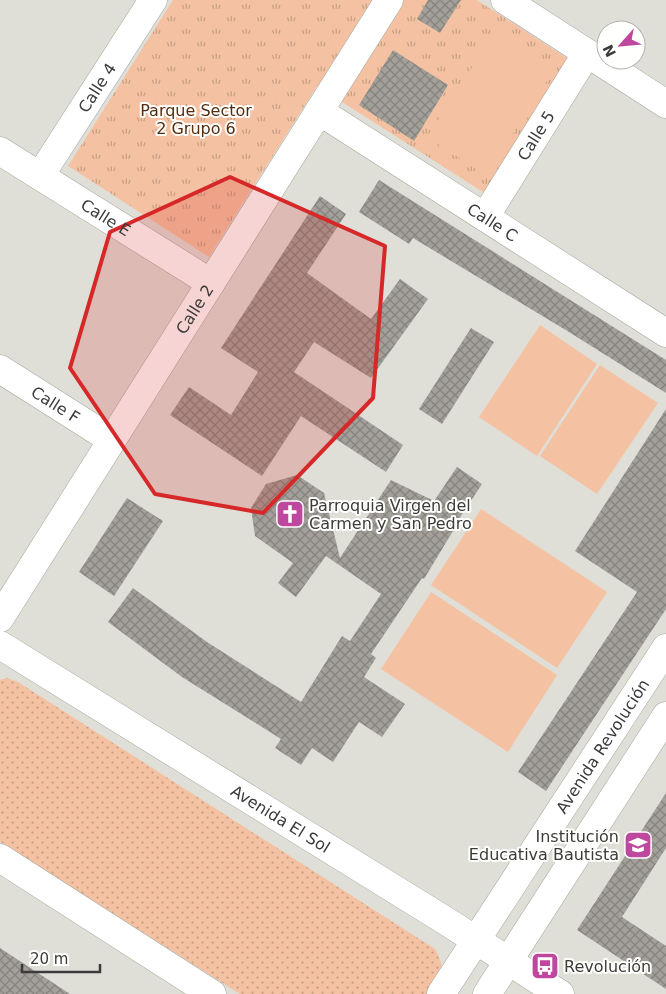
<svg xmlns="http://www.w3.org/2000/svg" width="666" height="994" font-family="'DejaVu Sans',sans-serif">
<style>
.grass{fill:url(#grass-dots)}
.park{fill:url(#park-tufts)}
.pitch{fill:#f4c2a2}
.building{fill:url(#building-cross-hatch)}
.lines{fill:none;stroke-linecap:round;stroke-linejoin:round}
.minor-casing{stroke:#a6a69f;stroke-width:29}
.major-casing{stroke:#a6a69f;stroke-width:29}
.minor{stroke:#fff;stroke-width:28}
.major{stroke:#fff;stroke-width:28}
.marked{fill:#d62828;fill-opacity:0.2;stroke:#d62828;stroke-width:4;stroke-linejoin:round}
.labels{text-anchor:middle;stroke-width:4;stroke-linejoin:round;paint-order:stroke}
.street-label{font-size:16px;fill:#3c3b39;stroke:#fffffe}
.park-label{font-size:16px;fill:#552d0f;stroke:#fffffe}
.poi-label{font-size:16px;fill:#3c3b39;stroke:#fffffe;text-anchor:start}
</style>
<defs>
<pattern id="grass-dots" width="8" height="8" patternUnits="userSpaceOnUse" patternTransform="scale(1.25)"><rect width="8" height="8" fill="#f4c2a2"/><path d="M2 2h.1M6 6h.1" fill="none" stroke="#c79f85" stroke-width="1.8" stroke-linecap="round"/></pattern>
<pattern id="park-tufts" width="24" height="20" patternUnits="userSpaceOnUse" patternTransform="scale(1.25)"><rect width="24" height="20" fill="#f4c2a2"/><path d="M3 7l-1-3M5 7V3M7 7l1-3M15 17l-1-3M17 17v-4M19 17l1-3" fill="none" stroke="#c79f85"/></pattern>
<pattern id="building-cross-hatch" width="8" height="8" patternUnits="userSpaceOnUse" patternTransform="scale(1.25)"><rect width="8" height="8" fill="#a39f99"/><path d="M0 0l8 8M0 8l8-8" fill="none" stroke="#86837e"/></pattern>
</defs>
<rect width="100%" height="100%" fill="#dfdfd8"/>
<path class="grass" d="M7 678 18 682 435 949C447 970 441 976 429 994H240L0 842V680Z"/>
<polygon class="park" points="173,0 477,0 570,60 486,194 317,86 209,257 68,166"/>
<g class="pitch">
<polygon points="495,32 554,70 486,175 427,137"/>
<polygon points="540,325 597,364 537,456 479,417"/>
<polygon points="600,365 658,403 597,494 540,456"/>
<polygon points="481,509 607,592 557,668 431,585"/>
<polygon points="431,592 557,675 508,752 381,669"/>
</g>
<g class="building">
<polygon points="428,0 461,0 440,33 417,19"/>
<polygon points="393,50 448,85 414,141 359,105"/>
<polygon points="379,180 666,360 666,393 569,332 413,238 409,244 359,212"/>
<polygon points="320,196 346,214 307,273 371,319 400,279 428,299 371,378 314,342 294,372 403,445 386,472 301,416 262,476 170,415 189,387 231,415 258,372 221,348"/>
<polygon points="471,328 494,342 442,424 419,409"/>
<polygon points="666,409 666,609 546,791 518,772 637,592 575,551"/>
<polygon points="457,467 482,484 455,525 456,526 424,579 422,578 371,654 376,658 364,677 405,704 382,737 359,722 333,762 312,748 301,765 275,748 281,739 182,677 108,622 133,588 207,642 301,702 342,636 350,641 381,594 326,556 296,597 278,583 293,563 255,536 251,508 266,484 297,475 324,493 340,558 391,480 434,501"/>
<polygon points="127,498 163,521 114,596 79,572"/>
<polygon points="666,793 666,848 622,917 666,946 666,989 577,930"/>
<polygon points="0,948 70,994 0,994"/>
</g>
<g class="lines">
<defs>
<g id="minor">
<polyline points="505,0 666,104"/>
<path id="s1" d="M319 111 666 333"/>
<path id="s2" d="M0 151 211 283"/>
<path id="s3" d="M40 176 153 0"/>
<path id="s4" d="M485 217 587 53"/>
<path id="s5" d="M0 369 112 440"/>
<path id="s6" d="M0 618 389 0"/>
</g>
<g id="major">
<path id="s7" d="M0 645 446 921 560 994"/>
<polyline points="0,858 212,994"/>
<path id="s8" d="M441 994 666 648"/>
<polyline points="487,994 666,716"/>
</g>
</defs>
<use href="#minor" class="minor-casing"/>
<use href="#major" class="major-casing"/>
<use href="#minor" class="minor"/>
<use href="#major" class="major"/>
</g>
<path class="marked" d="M230 177 385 246 373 398 263 513 155 494 70 368 110 232Z"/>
<defs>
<symbol id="church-square" viewBox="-11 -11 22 22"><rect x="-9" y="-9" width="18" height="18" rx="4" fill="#be489e" stroke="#fffffe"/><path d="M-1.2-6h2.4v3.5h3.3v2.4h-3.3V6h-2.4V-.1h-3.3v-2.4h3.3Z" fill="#fff"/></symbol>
<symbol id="school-square" viewBox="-11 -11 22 22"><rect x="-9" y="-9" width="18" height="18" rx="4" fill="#be489e" stroke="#fffffe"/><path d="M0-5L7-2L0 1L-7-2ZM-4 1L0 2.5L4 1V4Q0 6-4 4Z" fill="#fff"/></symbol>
<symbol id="bus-square" viewBox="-11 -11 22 22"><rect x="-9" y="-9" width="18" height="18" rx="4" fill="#be489e" stroke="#fffffe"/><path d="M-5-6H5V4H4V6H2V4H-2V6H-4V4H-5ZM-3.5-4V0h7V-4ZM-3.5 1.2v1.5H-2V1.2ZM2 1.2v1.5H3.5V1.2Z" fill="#fff"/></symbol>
</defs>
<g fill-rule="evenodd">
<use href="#church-square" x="274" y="498" width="32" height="32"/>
<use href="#school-square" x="622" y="829" width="32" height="32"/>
<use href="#bus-square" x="529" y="950" width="32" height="32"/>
</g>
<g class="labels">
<g class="street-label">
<text dy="6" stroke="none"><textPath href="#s3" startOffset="105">Calle 4</textPath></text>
<text dy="6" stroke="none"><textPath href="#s4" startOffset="96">Calle 5</textPath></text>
<text dy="6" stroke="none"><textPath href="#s2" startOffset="125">Calle E</textPath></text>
<text dy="6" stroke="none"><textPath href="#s1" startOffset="206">Calle C</textPath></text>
<text dy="6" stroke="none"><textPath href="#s6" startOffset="365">Calle 2</textPath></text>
<text dy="6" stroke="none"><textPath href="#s5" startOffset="66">Calle F</textPath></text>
<text dy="6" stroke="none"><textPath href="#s8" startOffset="296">Avenida Revolución</textPath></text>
<text dy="6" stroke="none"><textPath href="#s7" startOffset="330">Avenida El Sol</textPath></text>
</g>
<g class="park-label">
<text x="196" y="116">Parque Sector<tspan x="196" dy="18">2 Grupo 6</tspan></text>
</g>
<g class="poi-label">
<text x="309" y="511">Parroquia Virgen del<tspan x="309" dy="18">Carmen y San Pedro</tspan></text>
<text x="619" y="842" text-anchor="end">Institución<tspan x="619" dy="18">Educativa Bautista</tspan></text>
<text x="564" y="972">Revolución</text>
</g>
</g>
<g transform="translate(621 45) rotate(243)"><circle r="24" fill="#fffffe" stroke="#b1b1af"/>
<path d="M0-4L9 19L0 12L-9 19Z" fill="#be489e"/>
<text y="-8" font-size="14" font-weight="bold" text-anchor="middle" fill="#3c3b39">N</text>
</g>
<path d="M22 964v8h78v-8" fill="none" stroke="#3c3b39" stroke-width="2.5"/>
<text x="30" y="964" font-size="15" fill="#3c3b39" stroke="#fffffe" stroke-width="4" paint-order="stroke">20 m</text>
</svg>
